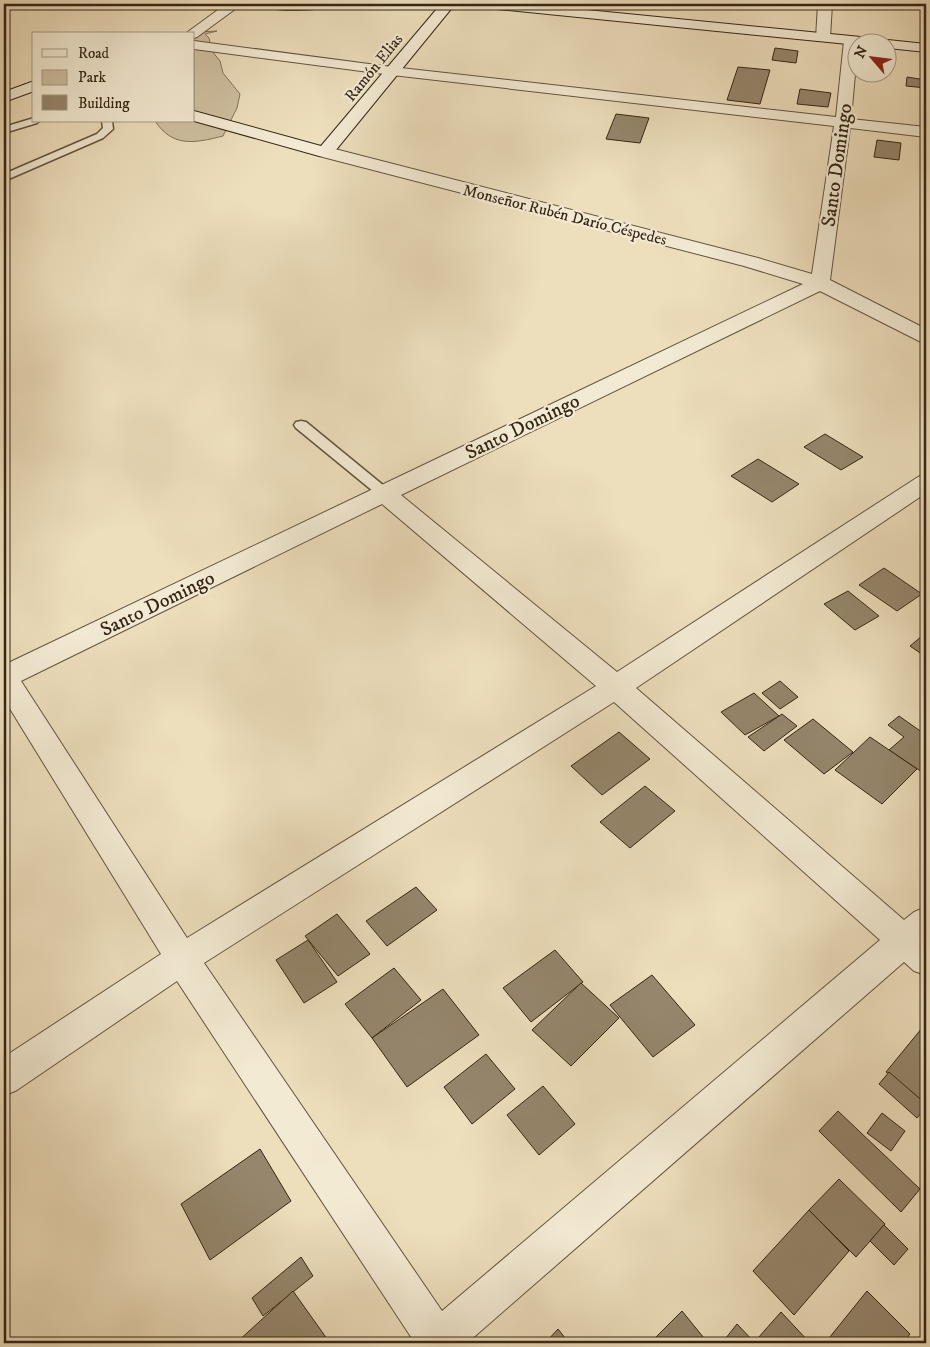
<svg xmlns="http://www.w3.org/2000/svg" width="930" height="1347" font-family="'IM FELL DW Pica',serif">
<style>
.green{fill:#cebfa0;stroke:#82725a}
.building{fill:#95866c;stroke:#352615}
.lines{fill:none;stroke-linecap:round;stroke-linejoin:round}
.lane-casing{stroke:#63543f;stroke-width:3}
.street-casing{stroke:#63543f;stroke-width:2}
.secondary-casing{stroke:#352615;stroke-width:2}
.lane{fill:#f3ead3;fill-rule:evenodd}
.street{fill:#f3ead3;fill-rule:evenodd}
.secondary{fill:#f3ead3;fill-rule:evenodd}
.labels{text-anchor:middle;stroke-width:4.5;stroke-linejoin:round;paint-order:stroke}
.far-street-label{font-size:16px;fill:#352615;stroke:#f3ead3}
.street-label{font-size:20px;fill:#352615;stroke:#f3ead3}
</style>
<rect width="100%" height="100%" fill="#eddebc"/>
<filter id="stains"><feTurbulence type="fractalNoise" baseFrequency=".004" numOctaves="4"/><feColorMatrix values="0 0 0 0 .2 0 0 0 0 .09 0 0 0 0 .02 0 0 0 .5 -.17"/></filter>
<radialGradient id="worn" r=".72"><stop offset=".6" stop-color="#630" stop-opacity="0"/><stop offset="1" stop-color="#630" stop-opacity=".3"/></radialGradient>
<path class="green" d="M217 31 205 34 209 38 212 51 220 61 223 73 240 94 237 108 223 136C195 143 173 148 155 121H194V34H161Z"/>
<g class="building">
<polygon points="775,48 798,51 796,63 772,60"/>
<polygon points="738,67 770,70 760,104 727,100"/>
<polygon points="907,77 926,80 926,88 906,86"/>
<polygon points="800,89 831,93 828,107 797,104"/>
<polygon points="616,114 649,118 640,143 606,139"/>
<polygon points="877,140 901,143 899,160 874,157"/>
<polygon points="825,434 863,457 841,470 804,447"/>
<polygon points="758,459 799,484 772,502 731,476"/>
<polygon points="884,568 922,594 897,611 859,585"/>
<polygon points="848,591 879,616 855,630 824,604"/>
<polygon points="922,636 926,639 926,657 910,646"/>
<polygon points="780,681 798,697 780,709 762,693"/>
<polygon points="754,693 779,716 745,735 721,712"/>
<polygon points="782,714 797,726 764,751 748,737"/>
<polygon points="899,716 926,735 926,767 922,772 889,750 904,737 888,725"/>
<polygon points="813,719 853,752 824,774 784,740"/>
<polygon points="619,732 650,759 602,795 571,766"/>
<polygon points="870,737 917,769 882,804 835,770"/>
<polygon points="645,786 675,811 630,848 600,822"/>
<polygon points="416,887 437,910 387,946 366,921"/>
<polygon points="337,914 370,954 338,976 305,936"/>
<polygon points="308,940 337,982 304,1003 276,960"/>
<polygon points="555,950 583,982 531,1022 503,988"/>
<polygon points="394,968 421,1000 372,1038 345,1004"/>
<polygon points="652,975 695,1025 653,1057 610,1005"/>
<polygon points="581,983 619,1018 571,1066 532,1030"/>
<polygon points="443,989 479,1035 407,1087 372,1038"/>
<polygon points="922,1028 926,1031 926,1104 886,1072"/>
<polygon points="486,1054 515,1089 472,1124 444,1087"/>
<polygon points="889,1072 926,1104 926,1107 917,1118 879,1084"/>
<polygon points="543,1086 575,1124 539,1155 507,1115"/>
<polygon points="838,1111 920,1189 901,1212 819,1131"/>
<polygon points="882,1113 905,1131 891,1151 867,1133"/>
<polygon points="260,1149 291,1201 210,1260 181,1204"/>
<polygon points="839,1179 885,1224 856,1257 809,1210"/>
<polygon points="809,1210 849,1251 794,1315 753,1271"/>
<polygon points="884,1225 908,1249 894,1265 870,1241"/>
<polygon points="301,1257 313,1276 263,1316 252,1298"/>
<polygon points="293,1291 330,1343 236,1343"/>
<polygon points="867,1291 910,1334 903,1343 825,1343"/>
<polygon points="682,1311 708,1343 650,1343"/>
<polygon points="781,1312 810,1343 763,1343 758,1338"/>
<polygon points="737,1324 755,1343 722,1343"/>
<polygon points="558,1329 569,1343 545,1343"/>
</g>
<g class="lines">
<defs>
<g id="lane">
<polygon points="34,118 34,121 39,121 37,123 4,133 4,127"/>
<polygon points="102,121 112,121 113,129 103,138 4,181 4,174 97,134 103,128"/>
<polygon points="301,421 306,422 389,490 391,493 389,496 379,496 296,428 294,425 296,422"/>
</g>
<g id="street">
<polygon points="226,4 242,4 197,37 194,38 194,34 185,34"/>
<path d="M263 4H329L327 7C315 10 271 13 263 4Z"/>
<polygon points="818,4 832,4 830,38 828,41 818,41 816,38"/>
<path d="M851 37 856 38 858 41 851 119 926 127V137L850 128 830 280 926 329V343L919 341 820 291 401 495 617 672 918 477 926 474V493L636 688 904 920 914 912 926 907V975L914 971 904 962 467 1343H415L177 981 17 1090 4 1096V1057L161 954 4 699V665L803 284 744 266 319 156 317 152 319 148H331L758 258 812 274 834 126 392 75 194 49V41L392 67 836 117 844 41 846 38ZM382 504 596 686 187 938 21 681ZM614 702 880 940 442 1311 204 963Z"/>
</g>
<g id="secondary">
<polygon points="441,4 455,4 331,156 319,156 194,121 194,111 321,146"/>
<polygon points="480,4 526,4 871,38 876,39 878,42 858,42 858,45 487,8"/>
<polygon points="888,40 926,44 926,52 888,48 888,42 882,42"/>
<polygon points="34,81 34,91 4,102 4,92"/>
</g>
</defs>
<use href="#lane" class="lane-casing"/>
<use href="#street" class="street-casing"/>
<use href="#secondary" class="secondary-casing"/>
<use href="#lane" class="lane"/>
<use href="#street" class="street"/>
<use href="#secondary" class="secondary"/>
</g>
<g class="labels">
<g class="far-street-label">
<text transform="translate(373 67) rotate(-51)" y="6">Ramón Elias</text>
<text transform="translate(565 214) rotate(14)" y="6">Monseñor Rubén Darío Céspedes</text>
</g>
<g class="street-label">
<text transform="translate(836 165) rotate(-82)" y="7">Santo Domingo</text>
<text transform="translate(522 426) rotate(-26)" y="7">Santo Domingo</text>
<text transform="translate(157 603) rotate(-26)" y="7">Santo Domingo</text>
</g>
</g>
<rect width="930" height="1347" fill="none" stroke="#eddebc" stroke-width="20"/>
<rect x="5" y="5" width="920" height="1337" fill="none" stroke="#352615" stroke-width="2.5"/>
<rect x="10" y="10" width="910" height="1327" fill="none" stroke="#352615"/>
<rect x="32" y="32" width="162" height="90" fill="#f3ead3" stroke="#a79c87"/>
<rect x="42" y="49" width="25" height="8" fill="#f3ead3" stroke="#a79c87"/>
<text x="78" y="58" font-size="15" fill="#352615">Road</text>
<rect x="42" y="70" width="25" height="15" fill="#cebfa0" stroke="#a79c87"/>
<text x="78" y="82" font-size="15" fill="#352615">Park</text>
<rect x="42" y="95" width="25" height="15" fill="#95866c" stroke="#a79c87"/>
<text x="78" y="108" font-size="15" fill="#352615">Building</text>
<g transform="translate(872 58) rotate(298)"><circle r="24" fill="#f3ead3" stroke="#a79c87"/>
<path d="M0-4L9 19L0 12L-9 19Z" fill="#8f2418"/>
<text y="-8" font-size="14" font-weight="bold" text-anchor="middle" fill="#352615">N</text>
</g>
<rect width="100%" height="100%" filter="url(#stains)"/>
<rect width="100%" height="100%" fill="url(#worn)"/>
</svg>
